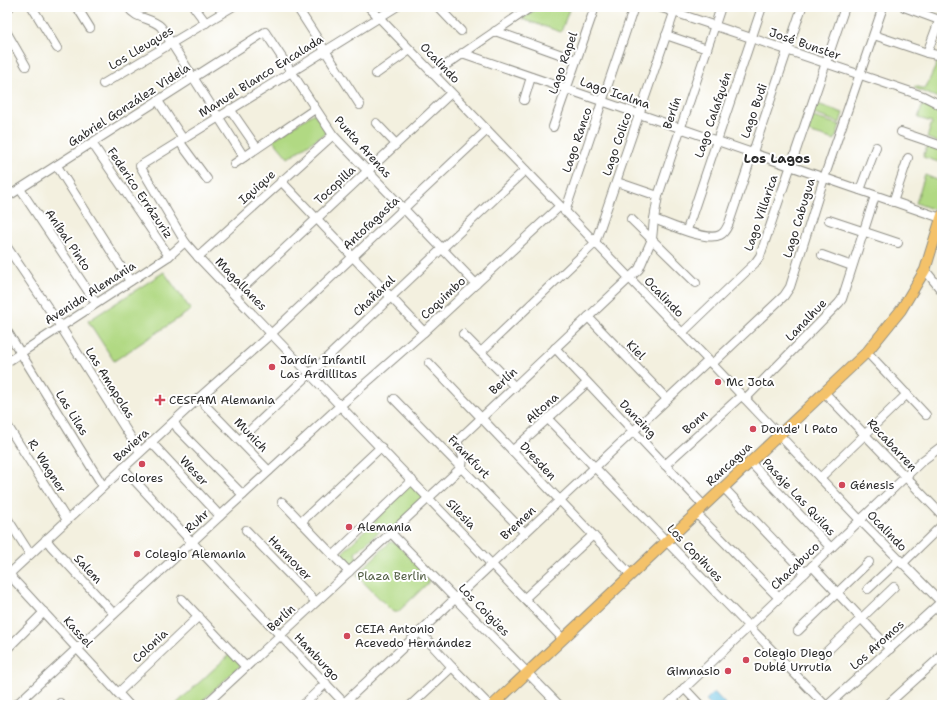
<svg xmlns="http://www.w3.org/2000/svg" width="949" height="712" font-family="'Shantell Sans',sans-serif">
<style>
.green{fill:#b1d983;stroke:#6e8257}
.water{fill:#65c1e3;stroke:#487687}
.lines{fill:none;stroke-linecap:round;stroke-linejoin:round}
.minor-casing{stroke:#8f8e85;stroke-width:10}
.major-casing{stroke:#8f8e85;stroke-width:12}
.minor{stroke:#fff;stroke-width:8}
.major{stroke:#f4c26a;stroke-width:10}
.poi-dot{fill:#d1495b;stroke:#fff;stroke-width:1.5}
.labels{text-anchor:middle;stroke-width:4;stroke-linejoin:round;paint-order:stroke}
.street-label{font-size:12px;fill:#2b2b2b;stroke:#fff}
.poi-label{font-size:12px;fill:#2b2b2b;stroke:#fff;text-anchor:start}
.park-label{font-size:12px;fill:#535f45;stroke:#fff}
.neighbourhood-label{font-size:13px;font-weight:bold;fill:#2b2b2b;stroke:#fff}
</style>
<rect width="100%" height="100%" fill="#fff"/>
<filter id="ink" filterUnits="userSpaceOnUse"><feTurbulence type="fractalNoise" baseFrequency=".025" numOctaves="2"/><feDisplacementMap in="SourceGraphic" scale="8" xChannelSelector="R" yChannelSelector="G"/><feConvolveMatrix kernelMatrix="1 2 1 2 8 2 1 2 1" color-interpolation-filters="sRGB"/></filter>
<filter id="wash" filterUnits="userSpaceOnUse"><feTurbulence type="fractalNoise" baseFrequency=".012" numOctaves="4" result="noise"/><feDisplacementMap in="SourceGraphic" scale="16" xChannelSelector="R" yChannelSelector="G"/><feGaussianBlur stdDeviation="0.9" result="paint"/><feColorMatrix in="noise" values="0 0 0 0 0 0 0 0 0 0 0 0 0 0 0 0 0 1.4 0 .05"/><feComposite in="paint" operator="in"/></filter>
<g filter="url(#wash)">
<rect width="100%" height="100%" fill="#f3f0df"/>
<g class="green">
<polygon points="539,7 570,7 561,32 522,19"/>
<polygon points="940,57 942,60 942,96 938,98 914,88 915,86 925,89"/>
<polygon points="924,101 940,109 942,112 942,144 927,138 932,122 918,118"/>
<polygon points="815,103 843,113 840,123 811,113"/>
<polygon points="314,113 327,132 288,158 273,140"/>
<polygon points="813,117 840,125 835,140 808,132"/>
<polygon points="928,144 942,149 942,163 923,157"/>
<polygon points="925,175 942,182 936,207 932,209 916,203"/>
<polygon points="164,272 191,310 114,361 88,321"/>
<polygon points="412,483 424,497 392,531 383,528 355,553 358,561 350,569 339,556"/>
<polygon points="390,542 396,543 429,578 428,583 398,612 393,612 357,576 357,574"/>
<polygon points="230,654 241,665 198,705 175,705"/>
</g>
<polygon class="water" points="714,692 726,705 711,705 706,700"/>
</g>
<g filter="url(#ink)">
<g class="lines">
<defs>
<g id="minor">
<polyline points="32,7 57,48"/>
<polyline points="77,7 90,28"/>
<path d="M128 7C136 20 151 17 161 27L244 157"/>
<polyline points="194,7 206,23"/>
<polyline points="297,7 360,105"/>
<polyline points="369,7 712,364 860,520 942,603"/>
<polyline points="396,7 140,166 185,242 198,257 563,639"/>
<polyline points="438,7 461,31"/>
<polyline points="659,7 923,96 935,102 942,107"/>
<polyline points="904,7 942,21"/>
<polyline points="7,9 10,7"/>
<polyline points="939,21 927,53 942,56"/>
<polyline points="495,31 576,60"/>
<polyline points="7,33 26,66"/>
<polyline points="666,35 707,49"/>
<polyline points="874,35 927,53"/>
<polyline points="462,53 941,218"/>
<polyline points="376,74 410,50"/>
<polyline points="433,74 531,7"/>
<polyline points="103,84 232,7"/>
<polyline points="524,100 531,77"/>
<polyline points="158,101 183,139"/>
<polyline points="230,109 257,148"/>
<polyline points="376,123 396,144"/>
<polyline points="553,127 595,7"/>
<polyline points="901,132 942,146"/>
<polyline points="179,141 207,179"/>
<polyline points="92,143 169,256"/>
<polyline points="234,164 315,109"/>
<polyline points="57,166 130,281"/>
<polyline points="281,181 424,332"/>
<polyline points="617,182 658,196"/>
<polyline points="20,189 96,303"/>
<polyline points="860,190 876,147"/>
<polyline points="7,197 265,32 333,135 476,284"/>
<polyline points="893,202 908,158"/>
<polyline points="565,212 634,7"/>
<polyline points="631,219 696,283"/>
<path d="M654 219C668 224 706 242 720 235 725 233 727 227 729 223L802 7"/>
<polyline points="829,220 898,243"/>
<polyline points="687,230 762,7"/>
<polyline points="7,247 61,327 140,452"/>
<polyline points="822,255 852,266"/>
<polyline points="198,257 333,135"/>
<polyline points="925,270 942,291"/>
<polyline points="235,295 451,93"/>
<polyline points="588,317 667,399"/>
<polyline points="7,331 103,486"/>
<polyline points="682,333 755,263 760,256 845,7"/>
<polyline points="463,334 515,387"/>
<polyline points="555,348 704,506"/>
<polyline points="481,352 595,243 676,7"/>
<polyline points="867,352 926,415"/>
<polyline points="7,362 169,256 185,242"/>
<polyline points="429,363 631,575"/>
<polyline points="712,364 784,296 790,287 824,178 883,7"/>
<polyline points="824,392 942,515"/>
<polyline points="200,397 204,404 269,471"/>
<polyline points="394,399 525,533"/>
<polyline points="745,399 839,303 842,299 875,196"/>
<polyline points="548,419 825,705"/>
<polyline points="174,422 178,429 243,495"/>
<polyline points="7,425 67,520"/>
<polyline points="240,440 525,170"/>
<polyline points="151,442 220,516"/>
<polyline points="512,451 587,383"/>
<polyline points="750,462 831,548"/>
<polyline points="665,465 741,396"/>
<polyline points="123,468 188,538 346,705"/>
<polyline points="820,478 907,394"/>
<polyline points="723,487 805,573"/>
<polyline points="282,502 349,572"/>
<polyline points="696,513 779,598"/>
<polyline points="7,518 30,554"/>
<polyline points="301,522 381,447"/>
<polyline points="246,530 316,602"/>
<polyline points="391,533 559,705"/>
<polyline points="46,539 51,546 114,614"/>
<polyline points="333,556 412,480"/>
<polyline points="902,564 942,525"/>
<polyline points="812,566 890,649"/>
<polyline points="10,573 13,579 129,705"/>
<polyline points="7,576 200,397 272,333 487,130"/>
<polyline points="868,589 899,560"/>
<polyline points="525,598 593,535"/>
<polyline points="182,599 246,667"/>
<polyline points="798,631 869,562"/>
<polyline points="420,632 452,667 489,705"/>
<polyline points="7,649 44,612"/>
<polyline points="823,655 894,587"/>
<polyline points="684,688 700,705"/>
<polyline points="118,693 199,616"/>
<polyline points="60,703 62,705"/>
<polyline points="344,703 708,361"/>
<polyline points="16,705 220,516 341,405 424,332 560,206"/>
<polyline points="205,705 462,467 463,457 457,441 639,269 652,239 654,219 658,196 721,7"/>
<polyline points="303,705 326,683"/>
<polyline points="411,705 452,667"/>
<polyline points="667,705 922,461 942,446"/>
<polyline points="828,705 941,602"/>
<polyline points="887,705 937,660 942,653"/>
</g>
<polyline id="major" points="493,705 867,352 901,310 925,270 942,215"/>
</defs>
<use href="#minor" class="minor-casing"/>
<use href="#major" class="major-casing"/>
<use href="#minor" class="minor"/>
<use href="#major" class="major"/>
</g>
</g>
<g class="poi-dot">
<circle cx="272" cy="367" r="4"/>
<circle cx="718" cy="382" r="4"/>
<path d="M158 394h4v4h4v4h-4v4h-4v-4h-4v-4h4z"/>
<circle cx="753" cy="429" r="4"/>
<circle cx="142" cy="464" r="4"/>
<circle cx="842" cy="485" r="4"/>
<circle cx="349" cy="527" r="4"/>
<circle cx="137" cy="554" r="4"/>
<circle cx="347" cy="636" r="4"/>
<circle cx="746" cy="660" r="4"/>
<circle cx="728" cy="671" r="4"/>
</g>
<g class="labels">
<g class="street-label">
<text transform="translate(805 44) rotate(19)" y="4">José Bunster</text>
<text transform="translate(141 48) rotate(-31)" y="4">Los Lleuques</text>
<text transform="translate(440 63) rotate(46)" y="4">Ocalindo</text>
<text transform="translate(563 63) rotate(-71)" y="4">Lago Rapel</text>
<text transform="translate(261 76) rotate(-32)" y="4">Manuel Blanco Encalada</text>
<text transform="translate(615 93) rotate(19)" y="4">Lago Icalma</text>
<text transform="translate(129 105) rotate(-33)" y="4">Gabriel González Videla</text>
<text transform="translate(754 111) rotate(-71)" y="4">Lago Budi</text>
<text transform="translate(672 113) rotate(-71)" y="4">Berlín</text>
<text transform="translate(713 115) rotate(-71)" y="4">Lago Calafquén</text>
<text transform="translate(577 140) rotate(-71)" y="4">Lago Ranco</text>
<text transform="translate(617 144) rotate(-71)" y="4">Lago Colico</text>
<text transform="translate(363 147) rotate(48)" y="4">Punta Arenas</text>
<text transform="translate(335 185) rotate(-43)" y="4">Tocopilla</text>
<text transform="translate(257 187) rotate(-42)" y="4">Iquique</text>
<text transform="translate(140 193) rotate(56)" y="4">Federico Errázuriz</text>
<text transform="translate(761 213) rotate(-71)" y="4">Lago Villarica</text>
<text transform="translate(799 218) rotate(-73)" y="4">Lago Cabugua</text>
<text transform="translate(371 223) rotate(-43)" y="4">Antofagasta</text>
<text transform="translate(68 240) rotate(56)" y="4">Aníbal Pinto</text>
<text transform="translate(241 284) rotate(46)" y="4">Magallanes</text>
<text transform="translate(90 293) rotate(-33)" y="4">Avenida Alemania</text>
<text transform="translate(374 296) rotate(-44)" y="4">Chañaral</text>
<text transform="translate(664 297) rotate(46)" y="4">Ocalindo</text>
<text transform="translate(443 298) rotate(-43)" y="4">Coquimbo</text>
<text transform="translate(806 320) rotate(-46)" y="4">Lanalhue</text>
<text transform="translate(636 350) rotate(46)" y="4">Kiel</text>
<text transform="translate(503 381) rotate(-43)" y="4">Berlín</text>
<text transform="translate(110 383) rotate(58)" y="4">Las Amapolas</text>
<text transform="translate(542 408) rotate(-42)" y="4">Altona</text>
<text transform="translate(72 413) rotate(58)" y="4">Las Lilas</text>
<text transform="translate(638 419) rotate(46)" y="4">Danzing</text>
<text transform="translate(695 422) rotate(-42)" y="4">Bonn</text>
<text transform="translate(251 435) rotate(46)" y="4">Munich</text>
<text transform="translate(131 445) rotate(-42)" y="4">Baviera</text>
<text transform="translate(892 445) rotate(47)" y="4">Recabarren</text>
<text transform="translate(469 457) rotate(46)" y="4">Frankfurt</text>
<text transform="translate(538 461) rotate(47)" y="4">Dresden</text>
<text transform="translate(729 464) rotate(-43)" y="4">Rancagua</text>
<text transform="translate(47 466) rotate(58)" y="4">R. Wagner</text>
<text transform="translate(194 471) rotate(47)" y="4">Weser</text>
<text transform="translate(799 497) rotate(47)" y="4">Pasaje Las Quilas</text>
<text transform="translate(461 514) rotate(46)" y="4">Silesia</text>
<text transform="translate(197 521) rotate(-43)" y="4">Ruhr</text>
<text transform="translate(518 523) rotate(-43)" y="4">Bremen</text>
<text transform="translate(887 531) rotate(46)" y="4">Ocalindo</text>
<text transform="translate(695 553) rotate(46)" y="4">Los Copihues</text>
<text transform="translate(290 558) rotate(46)" y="4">Hannover</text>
<text transform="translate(795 566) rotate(-44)" y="4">Chacabuco</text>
<text transform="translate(88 569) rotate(47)" y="4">Salem</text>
<text transform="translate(484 610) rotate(46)" y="4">Los Coigües</text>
<text transform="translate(281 618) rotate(-43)" y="4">Berlín</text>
<text transform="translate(78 632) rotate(48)" y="4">Kassel</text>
<text transform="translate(877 645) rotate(-42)" y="4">Los Aromos</text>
<text transform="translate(150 646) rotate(-43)" y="4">Colonia</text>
<text transform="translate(317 657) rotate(47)" y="4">Hamburgo</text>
</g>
<g class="poi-label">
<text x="280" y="364">Jardín Infantil<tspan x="280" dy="14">Las Ardillitas</tspan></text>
<text x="726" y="386">Mc Jota</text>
<text x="169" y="404">CESFAM Alemania</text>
<text x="761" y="433">Donde' l Pato</text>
<text x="142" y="482" text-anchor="middle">Colores</text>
<text x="850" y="489">Génesis</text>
<text x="357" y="531">Alemania</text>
<text x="145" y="558">Colegio Alemania</text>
<text x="355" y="633">CEIA Antonio<tspan x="355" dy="14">Acevedo Hernández</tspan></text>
<text x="754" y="657">Colegio Diego<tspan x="754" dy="14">Dublé Urrutia</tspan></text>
<text x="720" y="675" text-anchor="end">Gimnasio</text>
</g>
<g class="park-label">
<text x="392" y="580">Plaza Berlin</text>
</g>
<g class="neighbourhood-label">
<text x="777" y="163">Los Lagos</text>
</g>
</g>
<rect width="949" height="712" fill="none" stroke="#fff" stroke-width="24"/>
</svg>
